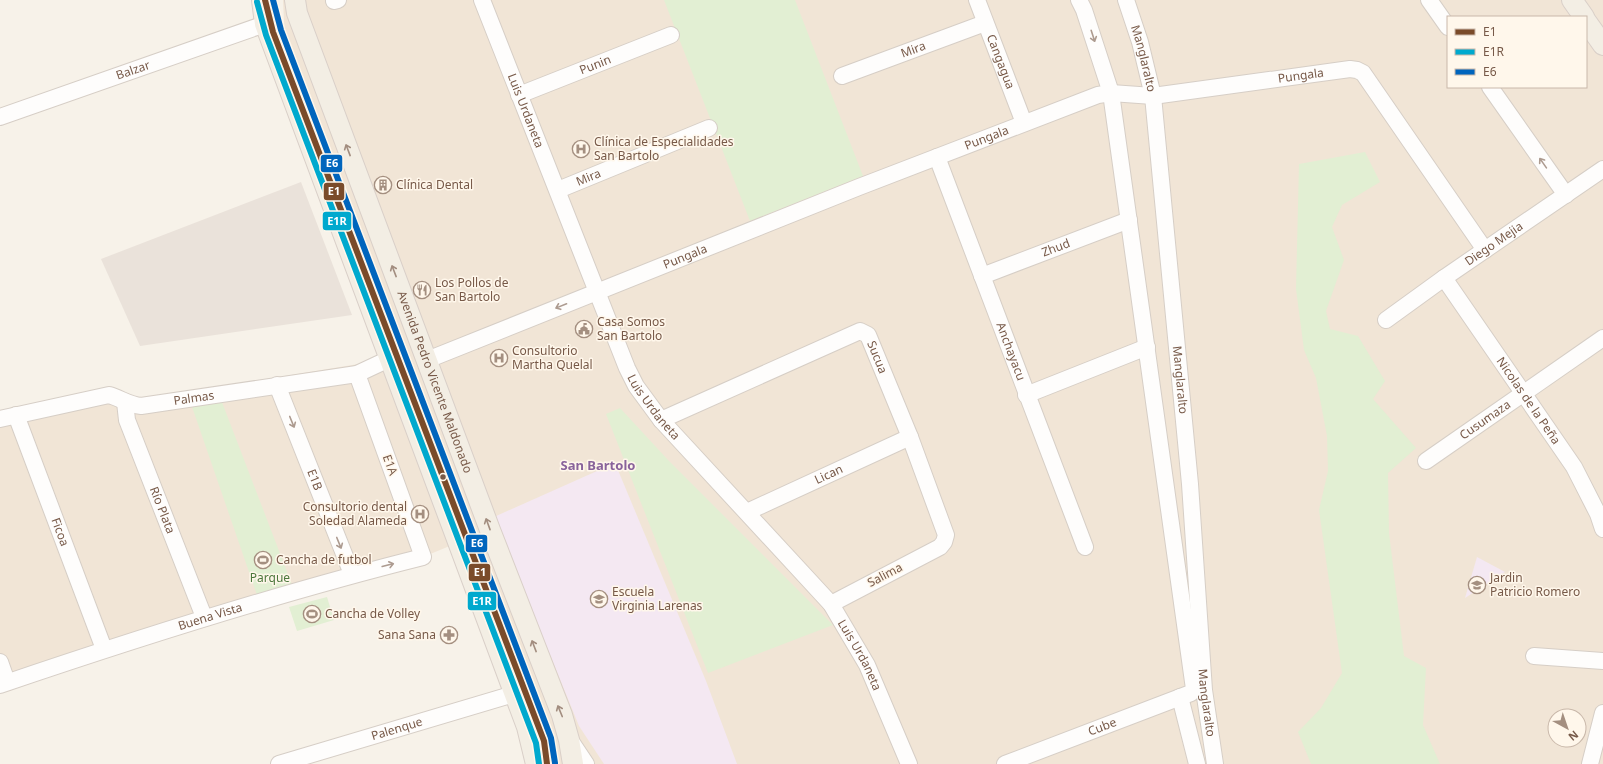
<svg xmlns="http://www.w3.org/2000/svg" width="1603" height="764" font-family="'Noto Sans',sans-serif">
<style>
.residential{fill:#f1e5d6;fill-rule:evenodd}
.industrial{fill:#eae2da}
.education{fill:#f4e8f2}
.green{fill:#e2efd3}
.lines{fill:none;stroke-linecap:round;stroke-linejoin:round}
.minor-casing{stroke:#d6cec6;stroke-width:18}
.major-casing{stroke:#d9cfc8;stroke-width:22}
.minor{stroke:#fefdfc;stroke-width:16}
.major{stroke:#f3eee4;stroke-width:20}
.bus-1-casing{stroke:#fff7eb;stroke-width:9}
.bus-2-casing{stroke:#fff7eb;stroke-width:9}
.bus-3-casing{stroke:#fff7eb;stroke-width:9}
.bus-1{stroke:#7a4b2a;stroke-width:6}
.bus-2{stroke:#00a9ce;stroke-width:6}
.bus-3{stroke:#0065bd;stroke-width:6}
.oneway{stroke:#ad9b90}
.oneway2{stroke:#a28d7f}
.bus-dot{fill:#775948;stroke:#fff7eb;stroke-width:1.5}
.labels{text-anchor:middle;stroke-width:3;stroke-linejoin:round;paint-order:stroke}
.street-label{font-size:12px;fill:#775948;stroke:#fff7eb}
.poi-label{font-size:12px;fill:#775948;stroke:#fff7eb;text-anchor:start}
.park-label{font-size:12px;fill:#4c783c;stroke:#fff7eb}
.neighbourhood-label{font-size:13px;font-weight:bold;fill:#89639b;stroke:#fff7eb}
.line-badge{stroke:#fff7eb;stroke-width:1.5}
.badge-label{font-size:11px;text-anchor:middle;font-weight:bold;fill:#fff}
</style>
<rect width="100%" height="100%" fill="#f7f2e9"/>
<g class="residential">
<path d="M283 0H1603V764H547L401 348 285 43ZM1448 17H1586V87H1448ZM1555 716H1579V740H1555Z"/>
<polygon points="389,359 457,543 423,557 0,688 0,419 109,395 125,402"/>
</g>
<polygon class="industrial" points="301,182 352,315 140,346 101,259"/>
<g class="education">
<polygon points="615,463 706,681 737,764 604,764 579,726 494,517"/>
<polygon points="1477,557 1505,572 1465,598"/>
</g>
<g class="green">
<polygon points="664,0 795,0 863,176 750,221"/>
<polygon points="1365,152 1380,182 1342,205 1332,227 1344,260 1326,311 1330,329 1358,336 1385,381 1373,399 1416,448 1388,473 1389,533 1404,656 1426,668 1423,725 1440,764 1311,764 1298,732 1321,708 1342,673 1319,510 1328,471 1327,436 1316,378 1304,350 1296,289 1299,164"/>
<polygon points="220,397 294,590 259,601 190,401"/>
<polygon points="620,408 669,461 833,625 708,673 606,414"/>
<polygon points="327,597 334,620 297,631 289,607"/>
</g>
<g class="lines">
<defs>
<g id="minor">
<path id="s1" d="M482 0 627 368 636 386 661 420 831 604 867 665 909 764"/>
<path id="s2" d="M977 0 1024 123"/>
<path id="s3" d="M1126 0 1140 42 1153 96 1190 484 1204 690 1215 764"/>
<polyline points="1429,0 1448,27"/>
<polyline points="334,1 338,0"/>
<path id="s4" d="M842 76 985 23"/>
<polyline points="1490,87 1566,195"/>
<path id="s5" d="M519 95 671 35"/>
<path id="s6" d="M0 117 265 24"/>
<path id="s7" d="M937 157 1085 547"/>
<path id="s8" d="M558 190 709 128"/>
<path id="s9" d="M982 276 1129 220"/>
<path id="s10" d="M1444 278 1574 467 1598 514 1603 529"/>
<path id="s11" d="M1386 320 1444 278 1603 169"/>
<path id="s12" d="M427 360 859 187 1098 95 1111 93 1153 96 1350 69 1357 70 1363 73 1485 250"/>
<path id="s13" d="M277 385 352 574"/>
<polyline points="1026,395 1147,347"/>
<path id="s14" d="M125 402 127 420 204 617"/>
<path id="s15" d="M16 415 104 649"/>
<path id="s16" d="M0 419 109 395C120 398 129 405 141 406L357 374 389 359"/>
<path id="s17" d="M661 420 860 331 868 335 910 437 946 535 944 542 940 547 831 604"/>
<path id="s18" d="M1426 461 1603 338"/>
<path id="s19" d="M747 512 910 437"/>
<polyline points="1534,656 1603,661"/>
<polyline points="0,662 7,682"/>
<path id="s20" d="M0 685C141 637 279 593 423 557L357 374"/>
<polyline points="1180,697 1197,764"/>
<polyline points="570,740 586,764"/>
<path id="s21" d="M279 764 514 694"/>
<path id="s22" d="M1005 764 1191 693 1194 689 1111 93 1084 10 1079 0"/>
<polyline points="1590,764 1603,713"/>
</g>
<g id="major">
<polyline points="262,0 265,24 527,727 536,764"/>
<path id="s23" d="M295 0 297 13 490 530 562 715 569 740 573 764"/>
<polyline points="1572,0 1584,17"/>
<polyline points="1586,21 1603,45"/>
</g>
</defs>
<use href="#minor" class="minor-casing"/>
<use href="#major" class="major-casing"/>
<use href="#minor" class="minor"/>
<use href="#major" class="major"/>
<defs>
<polyline id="bus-1" points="265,0 273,32 544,741 547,764"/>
<polyline id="bus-2" points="257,2 266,35 536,743 539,764"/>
<polyline id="bus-3" points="273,0 281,30 551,738 555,763"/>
</defs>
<use href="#bus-1" class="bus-1-casing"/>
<use href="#bus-2" class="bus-2-casing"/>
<use href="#bus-3" class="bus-3-casing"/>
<use href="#bus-1" class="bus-1"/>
<use href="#bus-2" class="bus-2"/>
<use href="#bus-3" class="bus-3"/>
</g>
<defs><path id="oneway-shaft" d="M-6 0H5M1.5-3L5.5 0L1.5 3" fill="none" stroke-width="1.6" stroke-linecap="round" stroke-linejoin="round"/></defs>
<g class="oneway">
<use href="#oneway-shaft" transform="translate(1093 36) rotate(72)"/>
<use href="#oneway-shaft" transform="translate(1543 163) rotate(-125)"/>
<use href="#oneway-shaft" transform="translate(561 306) rotate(158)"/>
<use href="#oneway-shaft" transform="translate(292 422) rotate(68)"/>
<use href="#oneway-shaft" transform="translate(339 543) rotate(68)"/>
<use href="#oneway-shaft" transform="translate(388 565) rotate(-14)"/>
</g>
<g class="oneway2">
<use href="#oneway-shaft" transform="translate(348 150) rotate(-111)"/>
<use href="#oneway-shaft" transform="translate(394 271) rotate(-111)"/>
<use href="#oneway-shaft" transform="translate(488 524) rotate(-110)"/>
<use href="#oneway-shaft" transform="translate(534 646) rotate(-111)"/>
<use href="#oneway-shaft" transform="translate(560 711) rotate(-112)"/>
</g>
<defs>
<symbol id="hospital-ring" viewBox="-11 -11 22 22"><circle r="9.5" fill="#fff7eb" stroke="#a48f80" stroke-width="1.5"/><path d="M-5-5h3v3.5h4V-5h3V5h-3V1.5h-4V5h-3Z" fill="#a48f80"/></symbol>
<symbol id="building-ring" viewBox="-11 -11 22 22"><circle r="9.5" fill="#fff7eb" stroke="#a48f80" stroke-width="1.5"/><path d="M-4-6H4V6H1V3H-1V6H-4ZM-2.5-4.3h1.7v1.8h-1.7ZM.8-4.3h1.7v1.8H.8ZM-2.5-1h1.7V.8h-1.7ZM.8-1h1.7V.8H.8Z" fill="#a48f80"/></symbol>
<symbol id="restaurant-ring" viewBox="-11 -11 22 22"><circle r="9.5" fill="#fff7eb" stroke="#a48f80" stroke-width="1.5"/><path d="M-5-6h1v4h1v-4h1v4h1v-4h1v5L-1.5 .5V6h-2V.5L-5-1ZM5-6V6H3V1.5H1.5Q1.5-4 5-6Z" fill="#a48f80"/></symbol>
<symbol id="civic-ring" viewBox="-11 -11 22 22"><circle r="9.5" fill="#fff7eb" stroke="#a48f80" stroke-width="1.5"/><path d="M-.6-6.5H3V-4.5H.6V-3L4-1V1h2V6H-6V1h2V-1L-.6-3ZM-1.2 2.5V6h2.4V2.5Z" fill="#a48f80"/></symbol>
<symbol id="stadium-ring" viewBox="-11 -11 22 22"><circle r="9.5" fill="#fff7eb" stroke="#a48f80" stroke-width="1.5"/><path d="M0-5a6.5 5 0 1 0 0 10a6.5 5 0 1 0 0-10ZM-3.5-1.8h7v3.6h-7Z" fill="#a48f80"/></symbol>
<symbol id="school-ring" viewBox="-11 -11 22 22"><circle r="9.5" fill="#fff7eb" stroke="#a48f80" stroke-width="1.5"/><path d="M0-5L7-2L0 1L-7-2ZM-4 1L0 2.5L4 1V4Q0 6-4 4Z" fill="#a48f80"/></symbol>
<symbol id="pharmacy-ring" viewBox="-11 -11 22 22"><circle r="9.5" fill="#fff7eb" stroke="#a48f80" stroke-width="1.5"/><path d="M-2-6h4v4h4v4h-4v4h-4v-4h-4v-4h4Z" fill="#a48f80"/></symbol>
</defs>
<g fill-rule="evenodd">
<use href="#hospital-ring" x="571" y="139" width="20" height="20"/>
<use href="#building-ring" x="373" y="175" width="20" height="20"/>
<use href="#restaurant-ring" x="412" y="280" width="20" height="20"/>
<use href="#civic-ring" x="574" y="319" width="20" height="20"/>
<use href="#hospital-ring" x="489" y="348" width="20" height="20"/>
<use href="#hospital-ring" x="410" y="504" width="20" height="20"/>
<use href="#stadium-ring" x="253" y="550" width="20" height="20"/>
<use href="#school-ring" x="1467" y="575" width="20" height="20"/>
<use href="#school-ring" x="589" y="589" width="20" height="20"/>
<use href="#stadium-ring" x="302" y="604" width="20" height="20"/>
<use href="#pharmacy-ring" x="439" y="625" width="20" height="20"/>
</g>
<circle class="bus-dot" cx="443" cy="477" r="3.5"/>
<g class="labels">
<g class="street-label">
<text dy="4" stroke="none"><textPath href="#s4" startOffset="76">Mira</textPath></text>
<text dy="4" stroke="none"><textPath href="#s3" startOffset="61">Manglaralto</textPath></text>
<text dy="4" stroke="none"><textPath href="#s2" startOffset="66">Cangagua</textPath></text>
<text dy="4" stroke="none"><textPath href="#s5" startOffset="82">Punin</textPath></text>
<text dy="4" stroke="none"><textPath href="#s6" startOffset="141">Balzar</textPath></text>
<text dy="4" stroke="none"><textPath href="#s12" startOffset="926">Pungala</textPath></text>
<text dy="4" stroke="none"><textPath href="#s1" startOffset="119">Luis Urdaneta</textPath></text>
<text dy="4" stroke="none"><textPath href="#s12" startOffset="602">Pungala</textPath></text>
<text dy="4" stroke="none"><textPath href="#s8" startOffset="33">Mira</textPath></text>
<text dy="4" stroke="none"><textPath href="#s11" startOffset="132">Diego Mejia</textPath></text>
<text dy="4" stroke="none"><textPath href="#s9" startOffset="79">Zhud</textPath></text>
<text dy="4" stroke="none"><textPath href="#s12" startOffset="278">Pungala</textPath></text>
<text dy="4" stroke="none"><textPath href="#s7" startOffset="208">Anchayacu</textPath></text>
<text dy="4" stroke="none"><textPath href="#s17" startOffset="251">Sucua</textPath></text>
<text dy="4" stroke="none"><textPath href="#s3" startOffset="385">Manglaralto</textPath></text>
<text dy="4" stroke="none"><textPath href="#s23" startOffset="407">Avenida Pedro Vicente Maldonado</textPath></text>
<text dy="4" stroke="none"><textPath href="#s16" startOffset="199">Palmas</textPath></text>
<text dy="4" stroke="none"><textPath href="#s10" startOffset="149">Nicolas de la Peña</textPath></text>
<text dy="4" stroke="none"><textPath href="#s1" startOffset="443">Luis Urdaneta</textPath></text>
<text dy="4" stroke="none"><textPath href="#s18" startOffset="72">Cusumaza</textPath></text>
<text transform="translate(390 465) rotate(70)" y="4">E1A</text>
<text dy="4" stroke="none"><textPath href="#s19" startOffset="90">Lican</textPath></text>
<text dy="4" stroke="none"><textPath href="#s13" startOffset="102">E1B</textPath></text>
<text dy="4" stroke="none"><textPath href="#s14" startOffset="115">Río Plata</textPath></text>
<text dy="4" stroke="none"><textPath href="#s15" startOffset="125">Ficoa</textPath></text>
<text transform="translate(885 575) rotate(-28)" y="4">Salima</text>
<text dy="4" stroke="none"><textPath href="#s20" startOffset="221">Buena Vista</textPath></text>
<text dy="4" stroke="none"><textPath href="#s1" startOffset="767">Luis Urdaneta</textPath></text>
<text dy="4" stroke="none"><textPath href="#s3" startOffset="709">Manglaralto</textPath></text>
<text dy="4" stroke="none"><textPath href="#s22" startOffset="104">Cube</textPath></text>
<text dy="4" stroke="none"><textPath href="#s21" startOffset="123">Palenque</textPath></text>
</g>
<g class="poi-label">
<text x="594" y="146">Clínica de Especialidades<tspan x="594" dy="14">San Bartolo</tspan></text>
<text x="396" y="189">Clínica Dental</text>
<text x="435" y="287">Los Pollos de<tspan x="435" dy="14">San Bartolo</tspan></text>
<text x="597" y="326">Casa Somos<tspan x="597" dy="14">San Bartolo</tspan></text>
<text x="512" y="355">Consultorio<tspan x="512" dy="14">Martha Quelal</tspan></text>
<text x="407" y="511" text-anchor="end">Consultorio dental<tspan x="407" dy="14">Soledad Alameda</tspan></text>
<text x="276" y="564">Cancha de futbol</text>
<text x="1490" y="582">Jardin<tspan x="1490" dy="14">Patricio Romero</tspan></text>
<text x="612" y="596">Escuela<tspan x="612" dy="14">Virginia Larenas</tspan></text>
<text x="325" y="618">Cancha de Volley</text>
<text x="436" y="639" text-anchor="end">Sana Sana</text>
</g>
<g class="park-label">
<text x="270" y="582">Parque</text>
</g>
<g class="neighbourhood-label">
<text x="598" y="470">San Bartolo</text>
</g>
</g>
<g class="line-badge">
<rect x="320" y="154" width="23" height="19" rx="4" fill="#0065bd"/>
<rect x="323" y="182" width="22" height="19" rx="4" fill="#7a4b2a"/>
<rect x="322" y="211" width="30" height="20" rx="4" fill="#00a9ce"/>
<rect x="465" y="534" width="23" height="19" rx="4" fill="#0065bd"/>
<rect x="468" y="563" width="23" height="19" rx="4" fill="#7a4b2a"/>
<rect x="467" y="591" width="30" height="20" rx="4" fill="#00a9ce"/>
</g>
<g class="badge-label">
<text x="332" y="167">E6</text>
<text x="334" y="195">E1</text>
<text x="337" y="225">E1R</text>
<text x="477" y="547">E6</text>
<text x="480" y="576">E1</text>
<text x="482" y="605">E1R</text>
</g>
<rect x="1447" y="16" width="140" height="72" fill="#fff7eb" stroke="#c9b8aa"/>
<rect x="1455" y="29" width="20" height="6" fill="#7a4b2a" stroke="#c9b8aa"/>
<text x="1483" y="36" font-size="12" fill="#775948">E1</text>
<rect x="1455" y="49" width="20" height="6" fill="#00a9ce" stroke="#c9b8aa"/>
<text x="1483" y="56" font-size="12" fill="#775948">E1R</text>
<rect x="1455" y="69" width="20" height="6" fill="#0065bd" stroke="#c9b8aa"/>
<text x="1483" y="76" font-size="12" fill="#775948">E6</text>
<g transform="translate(1567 728) rotate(140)"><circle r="19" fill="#fff7eb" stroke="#c9b8aa"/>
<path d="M0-3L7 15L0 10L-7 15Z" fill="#a48f80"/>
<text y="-6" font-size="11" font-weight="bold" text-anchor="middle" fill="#775948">N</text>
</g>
</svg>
